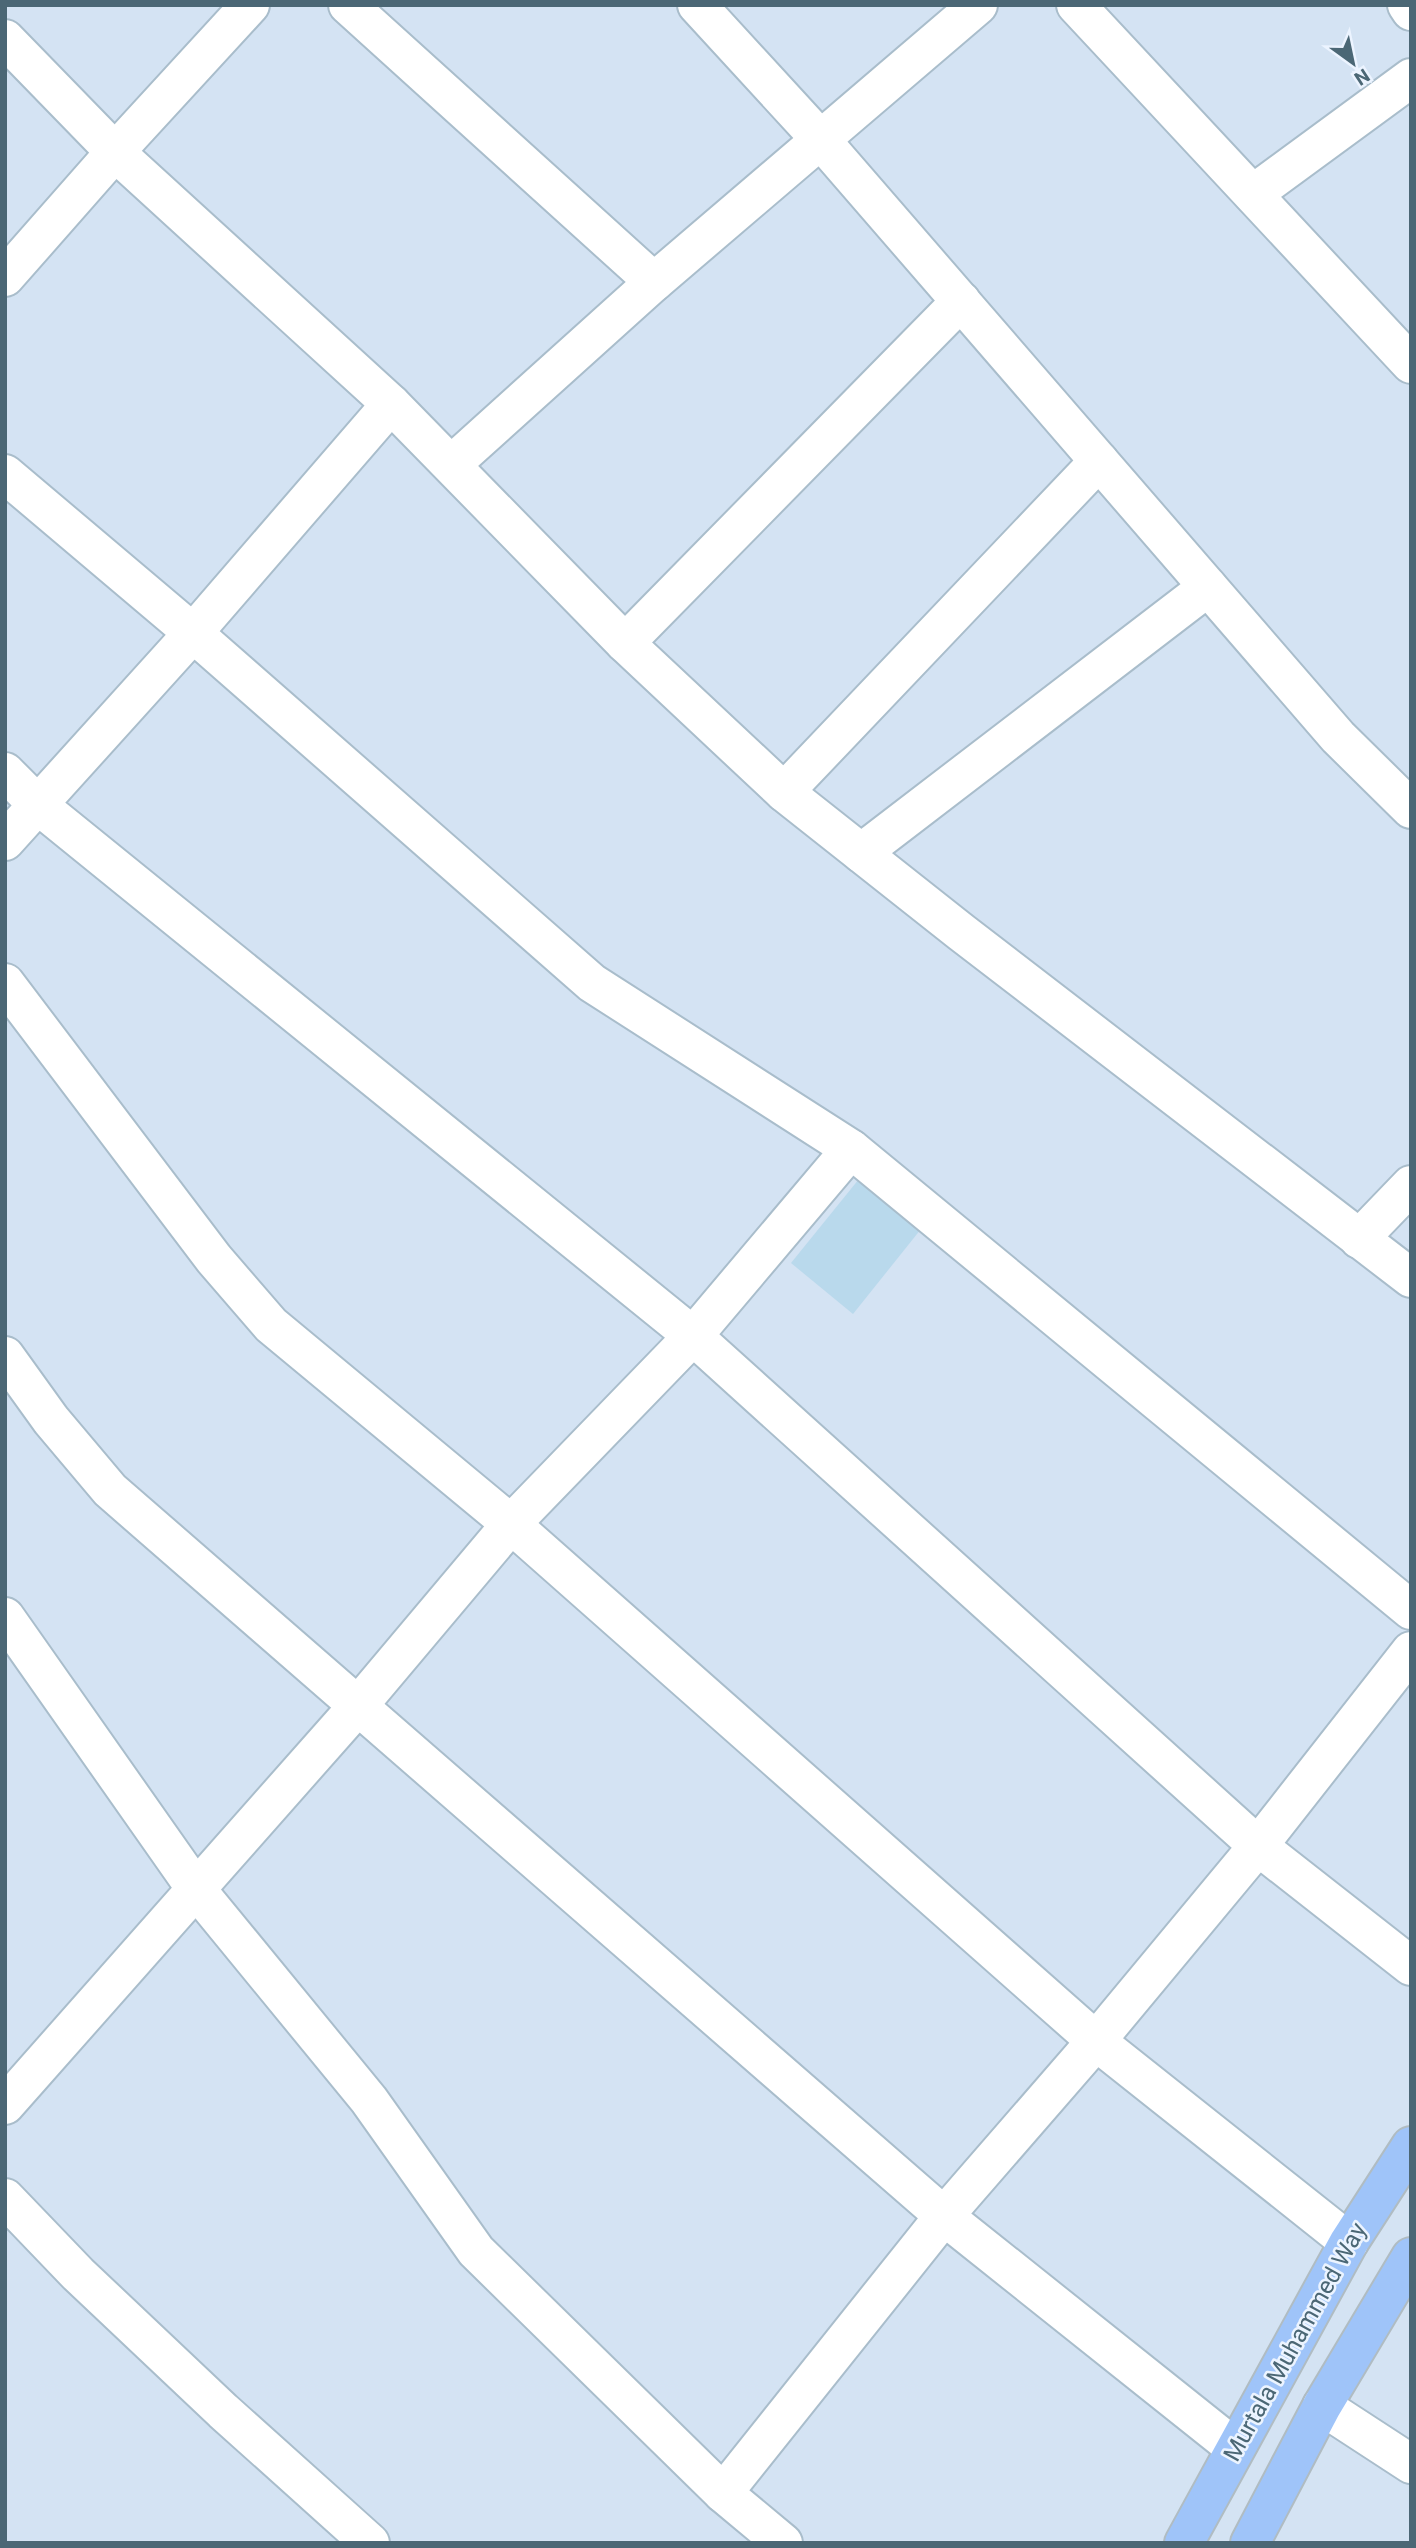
<svg xmlns="http://www.w3.org/2000/svg" width="1416" height="2548" font-family="Roboto,sans-serif">
<style>
.residential{fill:#d4e3f3}
.building{fill:#b9d9ec}
.lines{fill:none;stroke-linecap:round;stroke-linejoin:round}
.street-casing{stroke:#a9bdcb;stroke-width:42}
.primary-casing{stroke:#b0bcc2;stroke-width:42}
.street{stroke:#fff;stroke-width:38}
.primary{stroke:#9fc4f9;stroke-width:38}
.labels{text-anchor:middle;stroke-width:5;stroke-linejoin:round;paint-order:stroke}
.street-label{font-size:24px;fill:#4b6775;stroke:#ecf4ff}
</style>
<rect width="100%" height="100%" fill="#e5effc"/>
<rect class="residential" x="5" y="5" width="1406" height="2538"/>
<polygon class="building" points="859,1179 921,1229 853,1314 791,1263"/>
<g class="lines">
<defs>
<g id="street">
<polyline points="348,5 654,282"/>
<polyline points="697,5 820,139 1338,737 1411,809"/>
<polyline points="1076,5 1411,364"/>
<polyline points="1407,5 1411,11"/>
<polyline points="5,39 115,152 391,404 625,643 784,792 961,932 1411,1278"/>
<polyline points="1253,194 1411,78"/>
<polyline points="5,277 115,152 250,5"/>
<polyline points="452,464 654,282 978,5"/>
<polyline points="5,474 193,633 592,983 851,1149 1411,1610"/>
<polyline points="625,643 961,301"/>
<polyline points="5,772 38,805 693,1336 1258,1846 1411,1966"/>
<polyline points="784,792 1099,461"/>
<polyline points="5,841 193,633 391,404"/>
<polyline points="861,853 1208,587"/>
<polyline points="5,983 214,1259 271,1325 511,1524 1096,2041 1349,2242"/>
<polyline points="1359,1239 1411,1185"/>
<polyline points="5,1356 51,1420 110,1490 944,2216 1235,2448"/>
<polyline points="5,1617 196,1889 369,2100 476,2251 723,2493 783,2543"/>
<polyline points="5,2105 357,1707 511,1524 693,1336 851,1149"/>
<polyline points="5,2198 78,2274 223,2411 370,2543"/>
<polyline points="1322,2406 1411,2464"/>
<polyline points="723,2493 944,2216 1096,2041 1258,1846 1411,1651"/>
</g>
<g id="primary">
<polyline points="1184,2543 1349,2242 1411,2146"/>
<polyline points="1250,2543 1322,2406 1411,2257"/>
</g>
</defs>
<use href="#street" class="street-casing"/>
<use href="#primary" class="primary-casing"/>
<use href="#street" class="street"/>
<use href="#primary" class="primary"/>
</g>
<g class="labels">
<g class="street-label">
<text transform="translate(1295 2342) rotate(-61)" y="8">Murtala Muhammed Way</text>
</g>
</g>
<rect width="1416" height="2548" fill="none" stroke="#4b6775" stroke-width="14"/>
<g transform="translate(1353 63) rotate(147)" stroke="#ecf4ff" stroke-width="5" paint-order="stroke">
<path d="M0-5L12 26L0 18L-12 26Z" fill="#4b6775"/>
<text y="-10" font-size="19" font-weight="bold" text-anchor="middle" fill="#4b6775">N</text>
</g>
</svg>
